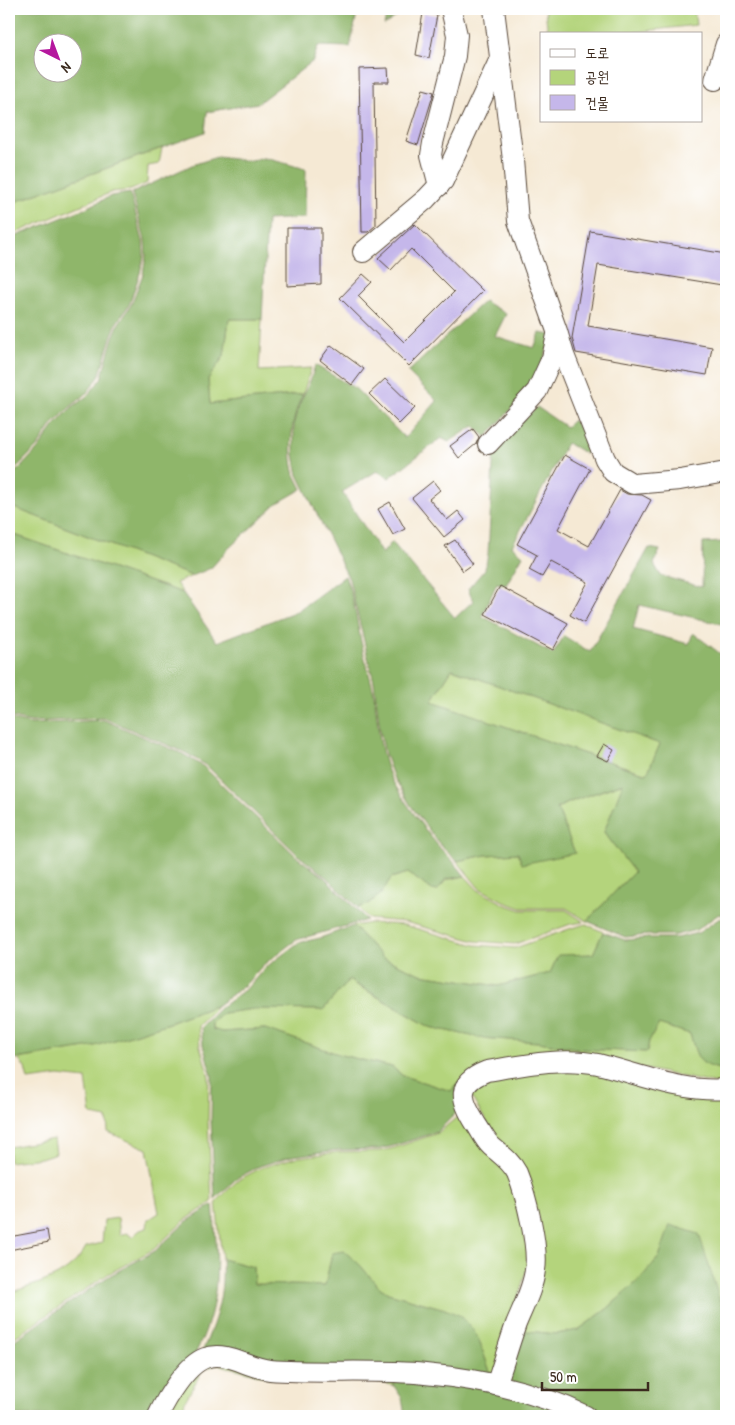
<svg xmlns="http://www.w3.org/2000/svg" width="735" height="1425" font-family="'Patrick Hand','Poor Story',sans-serif">
<style>
.green{fill:#b4d47b;stroke:#787f4c}
.forest{fill:#8fb66b;stroke:#657044;fill-rule:evenodd}
.building{fill:#c5b7ea}
.lines{fill:none;stroke-linecap:round;stroke-linejoin:round}
.minor-casing{stroke:#574739;stroke-width:22}
.minor{stroke:#fff;stroke-width:20}
</style>
<rect width="100%" height="100%" fill="#fff"/>
<filter id="ink" filterUnits="userSpaceOnUse"><feTurbulence type="fractalNoise" baseFrequency=".02" numOctaves="2"/><feDisplacementMap in="SourceGraphic" scale="10" xChannelSelector="R" yChannelSelector="G"/><feConvolveMatrix kernelMatrix="1 2 1 2 8 2 1 2 1" color-interpolation-filters="sRGB"/></filter>
<filter id="wash" filterUnits="userSpaceOnUse"><feTurbulence type="fractalNoise" baseFrequency=".0096" numOctaves="4" result="noise"/><feDisplacementMap in="SourceGraphic" scale="20" xChannelSelector="R" yChannelSelector="G"/><feGaussianBlur stdDeviation="1.12" result="paint"/><feColorMatrix in="noise" values="0 0 0 0 0 0 0 0 0 0 0 0 0 0 0 0 0 1.4 0 .05"/><feComposite in="paint" operator="in"/></filter>
<g filter="url(#wash)">
<rect width="100%" height="100%" fill="#f5e9d4"/>
<g class="green">
<polygon points="545,9 694,9 696,25 620,34 548,34"/>
<polygon points="162,148 159,164 148,166 147,183 131,190 112,192 9,236 9,204"/>
<polygon points="229,319 262,319 259,371 311,368 303,394 210,404 208,379 224,356"/>
<polygon points="9,506 192,576 176,583 183,593 9,533"/>
<polygon points="452,669 660,744 648,774 582,753 432,701"/>
<polygon points="624,783 604,832 634,872 587,921 566,908 521,908 507,903 479,888 457,861 486,855 518,853 522,863 575,853 557,808 575,800"/>
<path d="M408 873 427 886 442 885 446 880 465 876 478 890 506 905 521 910H566L584 922 571 924 515 944 475 941 405 922 369 919 358 908C376 901 381 893 391 878Z"/>
<polygon points="370,923 404,925 475,945 515,948 572,928 586,924 603,932 593,954 558,956 550,973 498,986 420,974 383,958 353,926"/>
<path d="M348 980 430 1027 481 1038 539 1042 582 1049 647 1052 649 1041 659 1024 690 1034C699 1063 697 1063 726 1071V1086L618 1063 461 1080 451 1091 403 1076 392 1067 341 1055 265 1029 221 1032 212 1029V1023L223 1013 254 1009 323 1010Z"/>
<path d="M218 1005 198 1026 200 1046 209 1076 208 1121 212 1202 184 1221 154 1249 108 1274 9 1341V1293C39 1283 70 1277 86 1247L102 1243 104 1220 118 1218 120 1235 127 1233 132 1237 140 1230 147 1228 148 1220 159 1213 147 1149 108 1132 107 1118 91 1115 86 1079 59 1076 28 1080 25 1068 18 1059 92 1047 166 1024Z"/>
<polygon points="560,1064 726,1091 726,1312 723,1311 671,1225 659,1257 640,1279 607,1309 578,1330 557,1334 516,1330 538,1270 508,1157 467,1090 471,1082"/>
<polygon points="463,1112 507,1165 530,1258 493,1380 478,1338 445,1309 388,1293 379,1287 359,1264 332,1253 325,1286 254,1284 253,1267 222,1259 216,1202 238,1180 261,1168 293,1158 338,1152 381,1151 394,1148 438,1133"/>
<polygon points="54,1139 56,1153 41,1158 9,1162 9,1147"/>
<path d="M215 1359C233 1358 249 1370 267 1373 309 1378 352 1376 394 1376V1386L380 1382 270 1378 233 1368 217 1365 203 1369 185 1401 182 1416H175L164 1410C177 1389 190 1365 215 1359Z"/>
</g>
<g class="forest">
<path d="M9 9H358L350 47 318 46 313 61 258 103 207 112 205 132 9 204ZM72 42V72H42V42Z"/>
<polygon points="388,9 408,9 384,25"/>
<path d="M217 157 251 161 265 158 306 169 305 218 267 220 262 319H229L224 356 208 379 210 404 303 394C291 417 288 450 295 475 297 480 300 484 302 489L276 504 227 550 211 568 192 576 9 506V477L21 467 38 449 55 425 71 408 87 396 101 379 113 337 119 323 131 305 143 274 146 256 145 240 132 193 192 165Z"/>
<polygon points="130,193 143,241 144,256 140,273 129,305 117,322 111,337 99,377 85,395 70,407 53,424 37,447 9,475 9,239 86,208 111,196"/>
<path d="M484 301 506 314 495 336 534 348 540 333 552 335 536 382 486 437 474 426 449 442 441 438 389 478 377 471 342 492 382 554 392 542 455 618 473 601 468 589 485 569 488 554 494 447 537 407 566 427 573 420 591 442 586 454 567 443 512 546 523 555 506 585 497 583 482 616 553 654 564 636 590 652 649 548 660 550 654 564 661 576 702 587 703 543 723 542 726 559V625L639 605 633 629 689 644 693 633 726 658V917L719 914 696 930 676 935H649L625 937 587 921 634 872 604 832 623 783 575 800 557 808 575 853 522 864 518 853 486 855 457 861 441 846 411 806 393 776 385 754 380 730 374 682 349 579 298 475 294 455V422L299 405 311 379 315 365 356 389 405 438 437 401 408 372ZM452 669 660 744 647 774 582 753 432 701Z"/>
<path d="M9 533 183 593 217 642 297 611 345 576C355 600 357 625 363 650 366 665 371 679 374 694 378 722 379 750 390 776 400 796 425 830 440 848 449 857 457 865 465 876L446 879 437 891 432 890 408 873 391 878 381 894 368 904 358 908 325 876 299 856 206 765 184 752 104 718 31 722 9 717Z"/>
<polygon points="9,719 31,724 104,720 183,754 204,767 298,858 324,877 367,920 296,940 263,965 245,985 218,1005 166,1024 92,1047 9,1060"/>
<path d="M720 918 726 921V1071C697 1063 699 1063 690 1034L659 1024 649 1041 647 1052 582 1049 539 1042 481 1038 430 1027 349 980 323 1010 254 1009 223 1013 212 1023V1029L222 1032 265 1029 341 1055 392 1067 403 1076 451 1091 461 1080 462 1107 437 1132 393 1146 380 1149 338 1150 292 1156 260 1166 237 1178 215 1199 211 1121 212 1076 203 1045 201 1027 220 1008 247 988 265 968 298 943 320 938 353 926 383 958 420 974 498 986 550 973 558 955 593 954 603 932 625 940 649 938H676L698 933Z"/>
<path d="M213 1205C218 1259 222 1302 196 1352 185 1373 166 1396 152 1416H9V1344L109 1276 155 1251 186 1222Z"/>
<polygon points="670,1225 699,1234 723,1311 726,1312 726,1416 597,1416 501,1378 516,1330 557,1334 578,1330 607,1309 640,1279 659,1257"/>
<path d="M344 1251 359 1264 379 1287 388 1293 445 1309 461 1316 471 1327 478 1338 493 1380 332 1368 201 1355C216 1318 224 1300 222 1259L253 1267 254 1284 325 1286 332 1253Z"/>
<polygon points="394,1376 482,1385 578,1416 405,1416 402,1398 394,1386"/>
</g>
<g id="blocks">
<g class="building">
<polygon points="423,13 437,15 429,58 416,55"/>
<polygon points="388,68 389,82 374,82 376,225 368,232 362,232 359,69"/>
<polygon points="423,89 434,92 418,145 406,141"/>
<polygon points="415,224 483,291 409,366 340,298 363,274 372,282 358,296 404,342 454,292 411,249 391,270 378,258"/>
<polygon points="287,228 321,228 321,284 287,286"/>
<polygon points="590,231 726,254 722,285 598,265 588,326 712,347 707,375 576,353 572,338"/>
<polygon points="331,345 364,369 352,385 320,360"/>
<polygon points="385,379 415,408 399,424 369,394"/>
<polygon points="473,429 479,437 476,444 459,458 450,446"/>
<polygon points="565,455 590,469 558,529 589,546 620,490 627,494 642,495 651,500 584,623 570,615 588,582 551,562 542,577 529,570 537,555 517,544"/>
<polygon points="433,481 440,490 429,499 447,520 458,511 465,520 444,537 412,498"/>
<polygon points="390,502 405,529 393,535 378,509"/>
<polygon points="455,540 473,564 463,571 445,546"/>
<polygon points="500,586 568,623 553,650 485,614"/>
<polygon points="604,744 614,750 608,761 597,756"/>
<polygon points="47,1230 49,1242 9,1250 9,1237"/>
</g>
</g>
</g>
<g filter="url(#ink)">
<use href="#blocks" fill-opacity="0" stroke="#574739" stroke-width="1"/>
<g class="lines">
<defs>
<g id="minor">
<polyline points="494,9 513,160 518,221 557,331 564,355 605,459 613,472 633,484 680,480 726,472"/>
<polyline points="715,80 726,44"/>
<polyline points="439,186 431,155 433,143 455,56 457,35 451,9"/>
<polyline points="363,252 426,199 443,181 499,61"/>
<polyline points="488,444 537,391 552,358 557,335"/>
<path d="M496 1385C503 1365 509 1344 516 1324 523 1307 533 1288 535 1270 539 1247 526 1195 517 1173 511 1161 500 1154 491 1146 484 1139 481 1131 476 1124 460 1099 456 1083 487 1071 523 1065 562 1057 598 1064 640 1074 683 1093 726 1089"/>
<path d="M158 1416C166 1399 186 1365 205 1358 228 1350 247 1368 270 1370 322 1374 374 1369 425 1374 480 1379 536 1391 586 1416"/>
</g>
</defs>
<use href="#minor" class="minor-casing"/>
<use href="#minor" class="minor"/>
</g>
</g>
<rect width="735" height="1425" fill="none" stroke="#fff" stroke-width="30"/>
<rect x="540" y="32" width="162" height="90" fill="#ffffff" stroke="#b1aaa5"/>
<rect x="550" y="49" width="25" height="8" fill="#ffffff" stroke="#b1aaa5"/>
<text x="585" y="58" font-size="15" fill="#3b2a1e">도로</text>
<rect x="550" y="70" width="25" height="15" fill="#b4d47b" stroke="#b1aaa5"/>
<text x="585" y="82" font-size="15" fill="#3b2a1e">공원</text>
<rect x="550" y="95" width="25" height="15" fill="#c5b7ea" stroke="#b1aaa5"/>
<text x="585" y="108" font-size="15" fill="#3b2a1e">건물</text>
<g transform="translate(58 58) rotate(138)"><circle r="24" fill="#ffffff" stroke="#b1aaa5"/>
<path d="M0-4L9 19L0 12L-9 19Z" fill="#b5179e"/>
<text y="-8" font-size="14" font-weight="bold" text-anchor="middle" fill="#3b2a1e">N</text>
</g>
<path d="M542 1382v8h106v-8" fill="none" stroke="#3b2a1e" stroke-width="2.5"/>
<text x="550" y="1382" font-size="15" fill="#3b2a1e" stroke="#ffffff" stroke-width="4" paint-order="stroke">50 m</text>
</svg>
